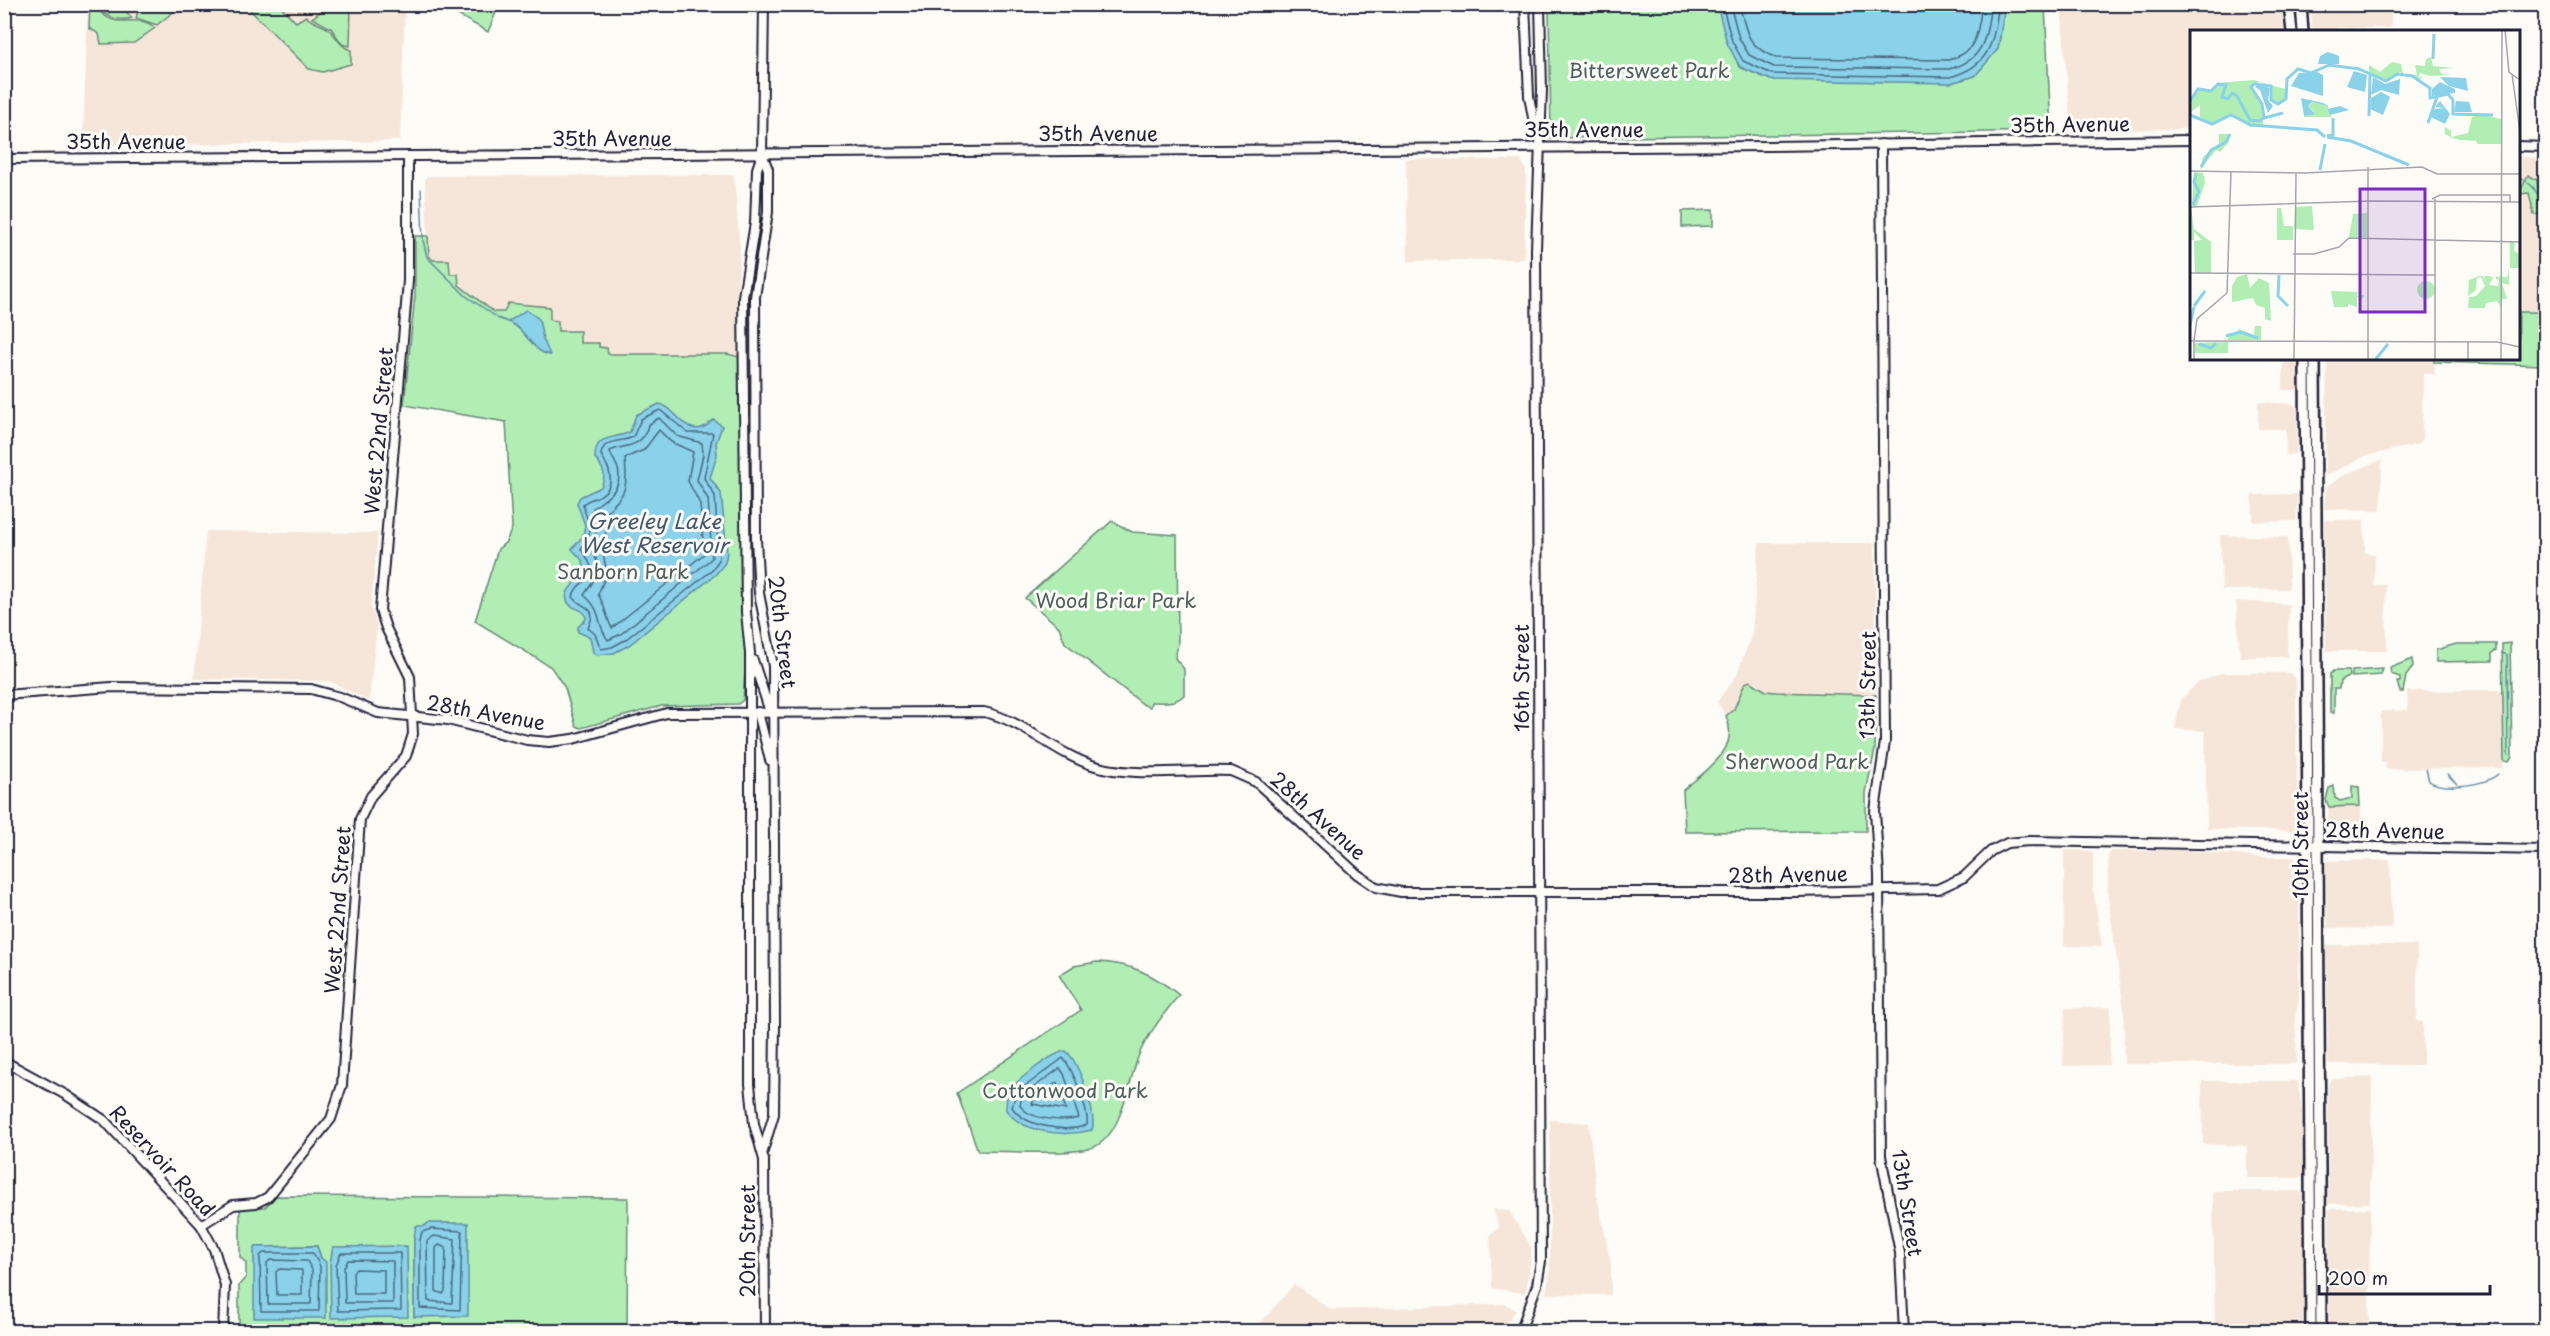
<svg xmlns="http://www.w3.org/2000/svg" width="2550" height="1336" font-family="'Playpen Sans',sans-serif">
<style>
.built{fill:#f6e6da}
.green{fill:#b0eeb4;stroke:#698878;stroke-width:1.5;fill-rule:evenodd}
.water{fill:#89d2ea;stroke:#608ca4;stroke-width:1.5}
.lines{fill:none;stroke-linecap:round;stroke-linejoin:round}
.shore{stroke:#4b6881;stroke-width:1.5}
.stream{stroke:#608ca4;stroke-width:1.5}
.secondary-casing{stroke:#22223b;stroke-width:12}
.primary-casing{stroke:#22223b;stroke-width:14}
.secondary{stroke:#fdfcf7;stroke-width:8}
.primary{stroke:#fdfcf7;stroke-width:9}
.labels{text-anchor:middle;stroke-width:6;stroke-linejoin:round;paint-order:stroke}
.park-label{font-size:20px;fill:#4d5f5f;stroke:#fdfcf7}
.street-label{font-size:20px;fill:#22223b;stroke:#fdfcf7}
.water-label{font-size:21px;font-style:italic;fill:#415770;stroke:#fdfcf7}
.inset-river{fill:none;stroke:#89d2ea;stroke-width:3}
.inset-road{fill:none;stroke:#a5a5ac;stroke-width:1.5}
.view{fill:#7b2cbf;fill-opacity:0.15;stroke:#7b2cbf;stroke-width:3}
.inset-edge{fill:none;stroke:#22223b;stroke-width:3}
</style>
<rect width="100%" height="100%" fill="#fdfcf7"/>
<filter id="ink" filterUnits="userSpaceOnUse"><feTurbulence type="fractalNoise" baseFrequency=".0167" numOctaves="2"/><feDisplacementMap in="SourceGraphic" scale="12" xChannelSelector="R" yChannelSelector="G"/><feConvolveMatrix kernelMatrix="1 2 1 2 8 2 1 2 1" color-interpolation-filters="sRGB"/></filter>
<g filter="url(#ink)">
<g class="built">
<polygon points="88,5 405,5 400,141 87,146 83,140"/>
<polygon points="2061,5 2281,5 2284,31 2192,32 2191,129 2071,130"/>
<polygon points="2311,5 2391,5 2391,28 2337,28 2337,31 2312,31"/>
<polygon points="2519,157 2545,158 2545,365 2434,362 2435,374 2423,374 2422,439 2419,444 2365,456 2325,476 2327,359 2518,358"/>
<polygon points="1406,159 1521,160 1526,169 1524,259 1408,261"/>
<polygon points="734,175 740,249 737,293 740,357 727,354 607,354 599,347 580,343 557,331 550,321 549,307 533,307 521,302 504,312 494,312 459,285 429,256 425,179 427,176"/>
<polygon points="2283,359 2300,359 2301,390 2283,390"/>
<polygon points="2258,402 2293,404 2298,409 2296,454 2286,455 2286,429 2258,429"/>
<polygon points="2382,460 2381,510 2324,509 2326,488 2342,476"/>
<polygon points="2298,494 2296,521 2253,522 2252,495"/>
<polygon points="2324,520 2364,520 2365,553 2375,554 2374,585 2386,585 2387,651 2326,651"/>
<polygon points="206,531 378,533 371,606 377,626 369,701 329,681 194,679"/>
<polygon points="2220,535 2288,537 2289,587 2287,589 2222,590"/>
<polygon points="1759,543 1875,543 1876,695 1776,692 1766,691 1757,683 1739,696 1734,709 1726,716 1717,702 1736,676 1752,634"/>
<polygon points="2236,601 2289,604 2287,657 2240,657"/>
<polygon points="2222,673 2290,673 2296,680 2297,783 2301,799 2301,831 2207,829 2205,731 2175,729 2181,699 2199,682"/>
<polygon points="2503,690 2503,768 2386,769 2385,762 2381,762 2381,711 2408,710 2407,691"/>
<polygon points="2361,806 2361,837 2328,836 2328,807"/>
<polygon points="2064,850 2091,851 2093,854 2093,889 2102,947 2064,946"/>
<polygon points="2184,850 2254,857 2295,857 2295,863 2299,863 2299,999 2295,1018 2297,1062 2294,1064 2124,1064 2124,1010 2108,897 2108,856 2111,851"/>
<polygon points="2390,860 2392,929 2328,928 2325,861"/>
<polygon points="2326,945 2417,945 2417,1021 2423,1022 2423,1065 2328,1064"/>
<polygon points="2111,1007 2109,1065 2063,1066 2065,1008"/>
<polygon points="2372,1077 2370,1203 2328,1204 2328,1084 2331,1079"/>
<polygon points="2202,1081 2298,1081 2306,1144 2305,1174 2299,1178 2247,1178 2247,1146 2203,1144"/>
<polygon points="1550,1120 1589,1123 1596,1191 1611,1265 1611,1295 1546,1294 1550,1271"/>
<polygon points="2213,1191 2300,1191 2304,1195 2307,1206 2303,1331 2215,1331"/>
<polygon points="2370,1208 2369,1331 2328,1331 2329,1209"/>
<polygon points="1493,1209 1509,1211 1532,1248 1526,1291 1523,1293 1492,1288 1490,1235 1499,1228"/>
<polygon points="1294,1284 1331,1310 1505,1304 1516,1310 1501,1331 1254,1331"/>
</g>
<g class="green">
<path d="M106 4 120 5 132 18C122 21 110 19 102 11Z"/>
<polygon points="146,4 182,4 182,5 157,25 136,18 139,8"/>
<polygon points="331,4 351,5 350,46 342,44 331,28 312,18"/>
<path d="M95 5C115 35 136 10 155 28L134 43 101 44 99 34 89 28 90 5Z"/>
<path d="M245 5H279L296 22 306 16C312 23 319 23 327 28 337 35 338 46 351 50V64L323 72 309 69Z"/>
<polygon points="440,5 499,5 488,32"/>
<polygon points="1549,5 1717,5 1739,67 1771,80 1998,49 2005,5 2045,5 2051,131 1551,138"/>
<polygon points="2528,175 2537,180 2540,214 2534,215 2529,193 2519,194"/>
<polygon points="1713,210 1713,226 1682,227 1682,211"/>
<polygon points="415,236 428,236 429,256 433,260 449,260 450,274 458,274 459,285 494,312 504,312 508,303 550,307 550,320 558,321 558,331 580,331 580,343 599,343 599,347 607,348 608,354 727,354 740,357 742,602 746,654 743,700 738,704 661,706 581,728 576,726 565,688 551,667 475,621 498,549 506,542 512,528 506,422 404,405 415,295"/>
<polygon points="2519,312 2545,312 2545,365 2434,362 2434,358 2518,358"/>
<path d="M1112 521 1132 532 1177 535 1178 644 1175 658 1184 669V695C1175 704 1163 702 1151 702L1150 707 1144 705 1065 643 1059 627 1025 598Z"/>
<polygon points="2510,643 2512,757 2509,762 2504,761 2502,644"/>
<polygon points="2456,644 2496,644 2496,650 2492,653 2492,661 2436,662 2436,650"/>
<polygon points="2412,659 2413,667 2406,676 2403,692 2400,692 2397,682 2400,682 2400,677 2391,674 2390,668"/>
<polygon points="2383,669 2381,675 2352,677 2352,671"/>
<polygon points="2333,671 2349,671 2350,676 2340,681 2339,689 2334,689 2334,713 2330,713 2330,674"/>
<path d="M1750 681 1766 691 1776 692 1876 695 1875 750 1866 792V831L1685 832 1683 790C1705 771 1741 750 1726 716L1734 709 1745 683Z"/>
<polygon points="2334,786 2335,798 2340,801 2352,798 2352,786 2359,787 2360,806 2329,807 2326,800 2329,788"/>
<path d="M1097 962C1130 963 1153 974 1179 995 1164 1013 1150 1031 1140 1052 1128 1080 1123 1141 1088 1149 1060 1155 1008 1151 978 1151L957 1093 1081 1010 1059 975 1074 966Z"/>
<path d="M276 1196 628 1198 627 1331H239V1285L246 1277V1263L240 1257V1209L265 1207ZM425 1226 414 1316V1237ZM317 1246 321 1258 254 1247ZM333 1248 407 1317 333 1259Z"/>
</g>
<g class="water">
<polygon points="1717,5 1717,4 2005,5 1998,49 1975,76 1951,83 1771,80 1740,67 1727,43"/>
<path d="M526 310 539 319 543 339 550 355C531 352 527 329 508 322Z"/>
<path d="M659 404C676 406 685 438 706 426 709 424 711 421 714 420L722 426 716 443 717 455 710 478 721 493 727 552 725 563 715 575 629 645 614 653 597 655 593 652 590 637 578 632V627L586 619 585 614C581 608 573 609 569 604 559 591 580 581 585 572L583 561 572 549 583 536 585 525 577 503 580 497 601 487C607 474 603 468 595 458 595 433 614 440 630 432L636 415Z"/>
<path d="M1066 1051C1079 1062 1097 1114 1092 1130 1064 1137 1024 1134 1006 1110 1006 1104 1006 1096 1010 1091 1016 1080 1054 1052 1066 1051Z"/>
<polygon points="428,1223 468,1223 468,1316 414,1317 414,1237 416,1226 425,1226"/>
<polygon points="317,1246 321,1258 326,1262 326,1318 254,1318 254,1247"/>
<polygon points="407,1246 408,1317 331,1318 330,1263 333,1247"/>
</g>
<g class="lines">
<g class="shore">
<path d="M1722 4 1732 41 1743 61 1772 74 1950 77C1991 66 1993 42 1999 4"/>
<path d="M1730 4 1739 38 1749 55 1774 67 1949 69C1985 60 1986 37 1991 4"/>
<path d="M1739 4C1748 35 1745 44 1776 58L1948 60C1978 53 1978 31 1982 4"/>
<path d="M660 410 688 433H713L704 478 715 496 719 560 711 571 625 640 612 647 601 649 595 634 588 628C599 605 583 610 573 597 577 575 607 584 581 549 598 522 587 529 583 504 588 499 595 499 601 495 617 485 609 467 601 455 603 438 621 443 633 437L641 419Z"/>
<path d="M659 418 677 436 702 443 703 455 697 480 708 499 712 558 621 634 608 640C595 622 604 612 584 595 596 578 604 569 591 549L598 526 593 508C606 498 623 490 618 469 616 462 611 457 610 451 627 444 643 448 648 425Z"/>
<path d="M659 430 671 442 693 452 688 481 700 504 704 554 612 628C608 623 605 605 598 594L607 573 602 549 607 527 605 513C628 493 627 487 625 458L644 450Z"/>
<path d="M1063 1058C1073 1069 1089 1110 1087 1125 1067 1133 1024 1127 1012 1107L1016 1093Z"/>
<path d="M1060 1068 1064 1074 1079 1118C1064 1122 1028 1120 1020 1105L1022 1097 1029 1091Z"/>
<polygon points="1057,1082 1066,1110 1032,1104 1035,1098"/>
<polygon points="431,1229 462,1231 460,1310 420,1308 420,1240 422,1232"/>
<polygon points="434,1236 455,1239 452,1303 428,1301 427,1241"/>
<polygon points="439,1245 446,1248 445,1291 443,1294 436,1291 436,1248"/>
<polygon points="263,1253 313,1253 320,1266 319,1311 261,1311 260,1256"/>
<polygon points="341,1253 400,1253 401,1310 338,1311 336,1265"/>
<polygon points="270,1260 307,1261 312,1270 311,1304 268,1304 267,1263"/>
<polygon points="348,1260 393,1261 393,1303 345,1303 344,1267"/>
<polygon points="279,1269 302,1270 302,1295 277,1295 276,1272"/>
<polygon points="356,1269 384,1270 384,1294 354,1294 353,1272"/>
</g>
<g class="stream">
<polyline points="2519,178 2524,180"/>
<polyline points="2526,181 2533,187 2546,208"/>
<polyline points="421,189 423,240 427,257 466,296 495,316"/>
<polyline points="497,318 508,322"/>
<polyline points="2502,653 2507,655 2508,755"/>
<path d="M2426 769 2429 781C2443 791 2486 785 2498 774"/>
<polyline points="2447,774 2457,784"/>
</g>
<defs>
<g id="secondary">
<polyline points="764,4 762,154 757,169 755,223 743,297 746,612 750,653 750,1084 754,1124 764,1160 765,1332"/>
<polyline points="1525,4 1529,96 1536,134"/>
<polyline points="1881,144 1885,742 1875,811 1879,875 1881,1156 1900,1253 1904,1332"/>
<polyline points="2518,146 2546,147"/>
<polyline points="762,154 768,169 768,212 755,297 756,539 759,593 773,666 775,1024 774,1114 763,1151"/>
<polyline points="4,159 1770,146 2192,140"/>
<polyline points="753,660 770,712"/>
<path d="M4 695 112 687 311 689 340 697 378 713 448 720 527 740 549 742 573 739 667 713 984 712C1024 721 1053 752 1092 765 1129 778 1191 769 1231 771L1256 782 1357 874 1376 887 1401 892H1796L1938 889 1964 877 1991 851 2007 843 2029 841 2546 850"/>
<polyline points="758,712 770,760"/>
<polyline points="4,1061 66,1095 104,1120 201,1225 214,1249 225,1285 223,1332"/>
<polyline points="201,1225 233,1205 256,1203 268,1197 331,1119 342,1085 360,819 371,796 406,756 413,734 410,677 386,628 380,610 408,281 408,156"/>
<polyline points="1520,1332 1537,1285 1541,1261 1536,249 1542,90 1540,4"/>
</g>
<g id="primary">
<polyline points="2289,4 2292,32"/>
<polyline points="2301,4 2303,32"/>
<polyline points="2305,358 2311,1332"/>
<polyline points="2315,358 2321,1332"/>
</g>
</defs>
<use href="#secondary" class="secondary-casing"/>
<use href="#primary" class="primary-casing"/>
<use href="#secondary" class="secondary"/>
<use href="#primary" class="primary"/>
</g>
</g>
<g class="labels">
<g class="park-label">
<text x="1649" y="78">Bittersweet Park</text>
<text x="623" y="579">Sanborn Park</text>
<text x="1116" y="608">Wood Briar Park</text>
<text x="1797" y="769">Sherwood Park</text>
<text x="1065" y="1098">Cottonwood Park</text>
</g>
<g class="street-label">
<text transform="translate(2070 125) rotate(-1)" y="7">35th Avenue</text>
<text x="1584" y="137">35th Avenue</text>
<text x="1098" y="141">35th Avenue</text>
<text x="612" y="146">35th Avenue</text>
<text x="126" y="149">35th Avenue</text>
<text transform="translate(379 431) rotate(-85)" y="7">West 22nd Street</text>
<text transform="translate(782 632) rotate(83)" y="7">20th Street</text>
<text transform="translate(1522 678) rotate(-90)" y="7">16th Street</text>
<text transform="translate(1868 685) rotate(-89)" y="7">13th Street</text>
<text transform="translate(486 713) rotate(10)" y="7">28th Avenue</text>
<text transform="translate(1318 816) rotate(42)" y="7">28th Avenue</text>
<text transform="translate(2385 831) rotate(1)" y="7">28th Avenue</text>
<text transform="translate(2301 845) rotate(-90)" y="7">10th Street</text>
<text transform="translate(1788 875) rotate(-1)" y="7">28th Avenue</text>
<text transform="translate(338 910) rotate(-86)" y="7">West 22nd Street</text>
<text transform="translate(162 1161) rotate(47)" y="7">Reservoir Road</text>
<text transform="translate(1907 1203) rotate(81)" y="7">13th Street</text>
<text transform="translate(748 1241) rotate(-90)" y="7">20th Street</text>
</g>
<g class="water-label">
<text x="654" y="529">Greeley Lake<tspan x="654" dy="24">West Reservoir</tspan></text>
</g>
</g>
<g transform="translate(2190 30)">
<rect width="330" height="330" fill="#fdfcf7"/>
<path d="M241 27 243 36 264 38 249 39 252 44 261 45 240 46 230 43 228 48 233 46 229 51 239 56 241 58V60L225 47 214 46 210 42 196 51 179 43V35L190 42 202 32 211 34 213 44 227 45 225 35 235 36 236 29ZM64 50 98 60 95 70 86 74 81 70V56L69 52 62 56 72 72 73 95 60 97 41 85 27 93H17L10 87V75L0 83V72L10 58 21 61 27 53ZM123 72 137 76 142 87H113L124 82 118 76ZM291 84 311 89V114H288L286 111 270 110 262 108 255 104V97L261 101V107L278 103 282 87ZM29 104H41L38 113 30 122 26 120 10 140 13 127 29 114ZM4 142 13 143 15 153 7 176H2ZM122 176 124 200 104 199 105 177ZM1 178 4 199 21 212V243H5L4 211 12 210 4 202V210H0ZM87 178H91L94 196H103V210H87ZM177 183V207L159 208 163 184ZM320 212H325L324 221 330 224V238H320ZM319 239V255L312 253 317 269H312L311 278 307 271 296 273 295 278H278L279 267 286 266 295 256 291 247 287 248 286 260 278 266 279 250 289 246H293L294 250 295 246H300L303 248 299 255 308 256 309 250 306 249V252V246H301L317 247ZM57 244 60 258 69 248 79 253 81 291 75 289V278L66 275 63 268 42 272V256L47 247ZM227 260a9 9 0 1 1 18 0a9 9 0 1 1-18 0ZM141 261 168 262 167 266 170 265H174V267L170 271 171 266 167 267V277L158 274V277H144ZM65 296H71V310H38L39 303 47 304 49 299 64 305ZM38 312V323H5V313Z" fill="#b0eeb4"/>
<path d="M138 22 149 26V34H128L130 26ZM164 41 177 45 175 62 157 57ZM127 42 133 45V66L101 56 109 43ZM183 47 195 54 210 49 209 65 191 60 181 65ZM250 47 276 48 278 61 259 56ZM250 52 265 59V63L242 66V59ZM69 55 80 58 78 70 83 76 78 83 70 60 65 57ZM191 62 200 67 193 85 180 79 181 68ZM111 68 133 73 138 76V79L150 76 159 80 140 85 137 76 122 72 118 76 125 84 114 86ZM250 71 260 84 255 94 239 86 245 79 255 78 245 77ZM266 71 279 72 282 82H264Z" fill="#89d2ea"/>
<path class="inset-river" d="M243 29 244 4M0 71 8 59 21 61 28 54 36 55 32 67 38 69 42 63 47 66 60 90 69 91 74 88 72 74 61 57 64 54 81 56V70L88 74 96 69 97 49 108 39 121 43 139 35 169 39 196 51 207 44 222 46 240 58V68L258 64 263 70V84L303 85M0 85 22 94 41 85 61 95 127 100 135 107M179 86 180 44M74 88 93 83M238 93 247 67M137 106 143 105V88M137 107 161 111 219 135M11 137 21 120 36 112 40 104M130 140 135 114M3 175 9 161 4 152 6 144M89 245 88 266 98 276M4 276 15 261M0 295 4 277M36 306 50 302 68 308M9 314 21 318 26 313M185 330 198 314"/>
<path class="inset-road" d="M315 0 319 42 330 50M322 44 330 102M178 137V330M0 141 115 143 232 137 247 144H330M242 169 250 165H320V172M245 169V330M0 177 182 171 330 172M103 224H124L149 217 159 208 330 212M0 243 226 245M224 245H245M0 311 307 312 330 317M4 311 7 289 37 263 41 141M278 311V330M4 330V308M104 330 106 143M311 330 312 0"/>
<path class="view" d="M170 159H235V282H170Z"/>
<rect width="330" height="330" class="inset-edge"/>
</g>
<rect width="2550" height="1336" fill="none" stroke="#fdfcf7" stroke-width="24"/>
<rect x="12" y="12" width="2526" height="1312" fill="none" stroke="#22223b" stroke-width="2" filter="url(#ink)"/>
<path d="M2319 1285v9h171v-9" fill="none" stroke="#22223b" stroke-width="3"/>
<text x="2328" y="1285" font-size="18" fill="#22223b" stroke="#fdfcf7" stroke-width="4.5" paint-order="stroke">200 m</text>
</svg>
